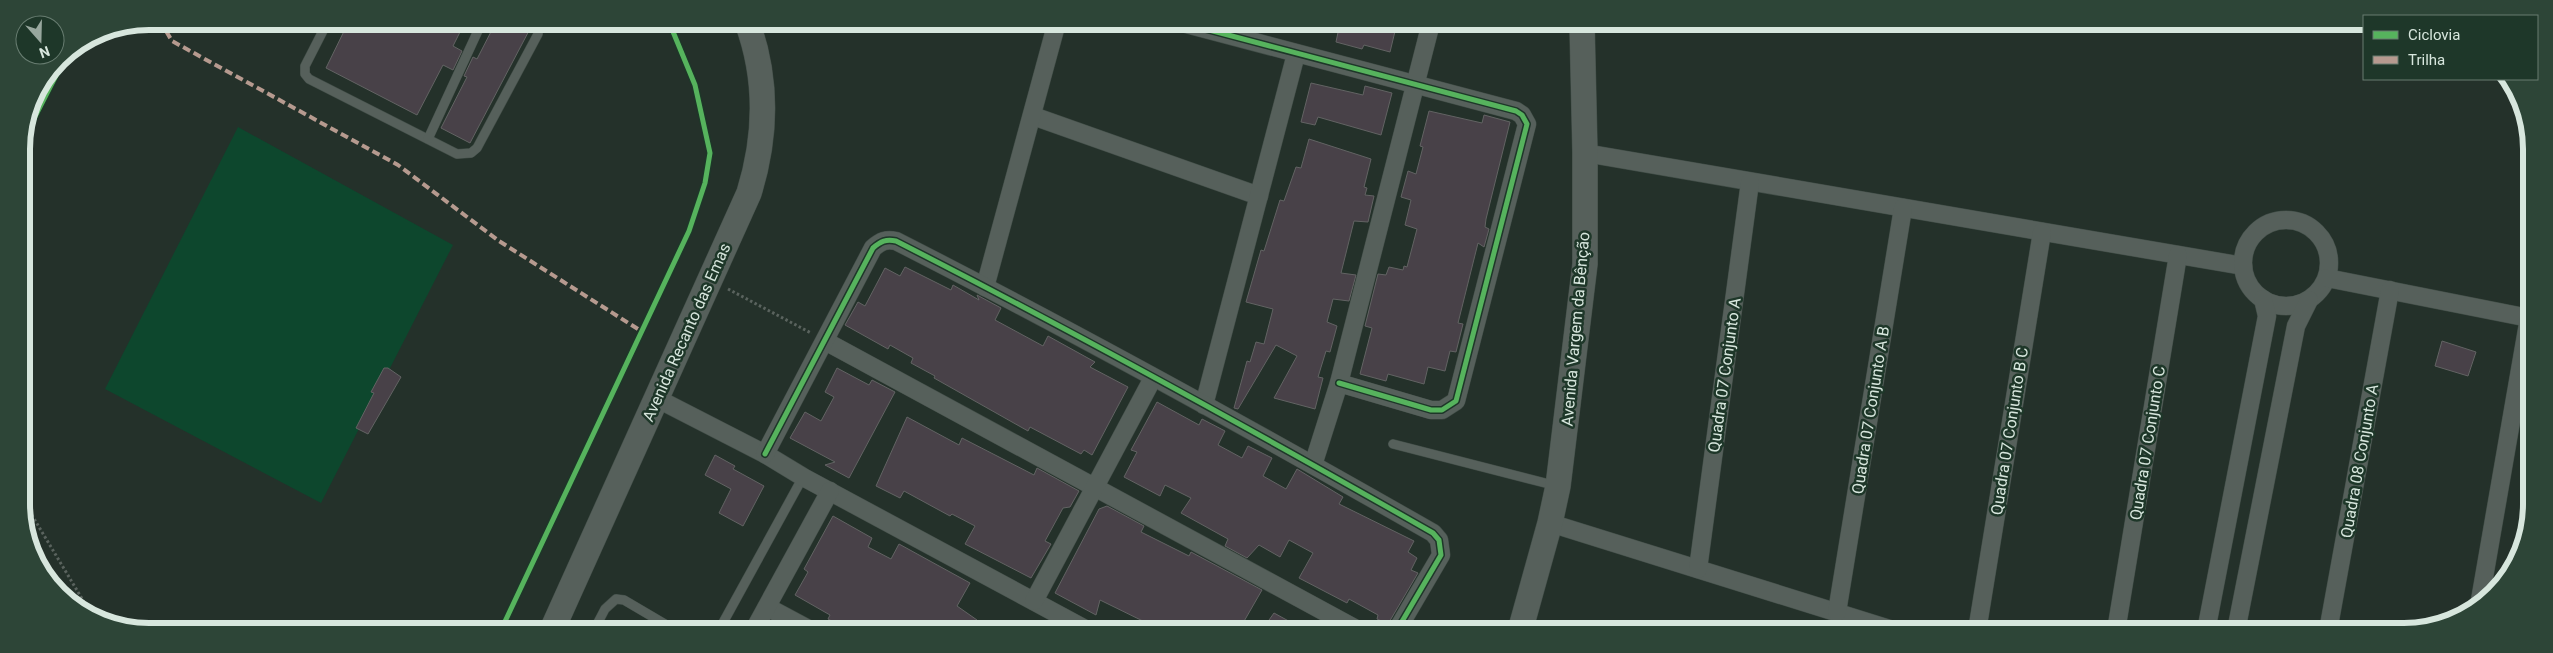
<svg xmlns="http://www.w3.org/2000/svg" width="2553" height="653" font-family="Roboto,sans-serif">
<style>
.green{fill:#0d472d}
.building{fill:#484148;stroke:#626363}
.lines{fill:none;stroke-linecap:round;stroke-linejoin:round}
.lane-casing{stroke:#414d47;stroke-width:10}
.street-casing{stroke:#414d47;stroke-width:19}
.secondary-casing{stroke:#414d47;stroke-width:26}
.path{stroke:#5a635e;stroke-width:3;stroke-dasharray:2.5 2.5;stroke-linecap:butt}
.lane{stroke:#56605b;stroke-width:9}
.street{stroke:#56605b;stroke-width:18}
.secondary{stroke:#56605b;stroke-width:25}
.quiet{stroke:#b69a8f;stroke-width:4;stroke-dasharray:8 4;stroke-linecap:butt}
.cycleway-casing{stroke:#1e3729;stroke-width:8}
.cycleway{stroke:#56b35d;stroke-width:5}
.labels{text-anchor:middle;stroke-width:5;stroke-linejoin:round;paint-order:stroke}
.street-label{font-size:16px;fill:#d7e6dd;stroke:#1e3729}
.rim{fill:none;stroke:#d7e6dd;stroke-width:6}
</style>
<rect width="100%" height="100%" fill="#24312a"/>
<polygon class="green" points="238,127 453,245 321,503 105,389"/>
<g class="building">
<polygon points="349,21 465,22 453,46 462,51 453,70 443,65 417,115 326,68"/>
<polygon points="496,22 532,22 532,25 470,143 441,128 467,77 464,76 473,57 477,59"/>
<polygon points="1340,23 1397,23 1390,52 1364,45 1362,49 1336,42"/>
<polygon points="1311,83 1363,95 1365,86 1392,93 1381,135 1318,117 1315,125 1301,122"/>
<polygon points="1429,111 1482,123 1484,115 1510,122 1486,219 1485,227 1489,229 1484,247 1478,243 1458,323 1463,324 1456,352 1450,351 1445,371 1428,367 1424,384 1388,374 1386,381 1360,374 1372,328 1365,326 1378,274 1386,275 1389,267 1403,270 1404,266 1407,267 1417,229 1405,225 1411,200 1401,197 1408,171 1416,174 1423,147 1420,146"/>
<polygon points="1309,139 1371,159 1364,187 1367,188 1365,195 1374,196 1368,222 1354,221 1341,273 1356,275 1349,301 1333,299 1327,322 1337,326 1330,352 1326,351 1318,377 1323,378 1315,409 1274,398 1297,356 1276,345 1238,409 1234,408 1247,361 1250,362 1256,342 1264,344 1273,309 1246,302 1261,250 1264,251 1280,200 1284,201 1296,167 1301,168"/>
<polygon points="905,267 951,290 953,285 979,300 977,295 1001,308 995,320 1043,346 1048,336 1095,362 1090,367 1128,387 1092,455 1084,450 1081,454 1030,427 1028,431 934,378 935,376 911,363 913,358 890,345 888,349 845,325 858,302 865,306 885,268 900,276"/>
<polygon points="2442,341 2476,352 2468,376 2435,366"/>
<polygon points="384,368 388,368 401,377 368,434 356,428 374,393 371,392"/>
<polygon points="837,368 869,385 872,380 895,392 849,478 825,465 835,462 790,438 805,412 821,421 834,397 825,392"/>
<polygon points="1157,402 1199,425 1202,419 1225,431 1218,445 1242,458 1248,446 1272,458 1263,476 1286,489 1297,469 1343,497 1339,504 1414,541 1408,552 1417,558 1411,570 1418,573 1388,624 1377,619 1378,615 1349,599 1347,603 1299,578 1313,553 1289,540 1280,557 1259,545 1247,558 1225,546 1228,539 1181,513 1191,498 1165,485 1160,496 1124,477 1137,452 1131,450"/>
<polygon points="907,417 959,445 962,438 1034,475 1037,468 1079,491 1070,507 1063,508 1045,541 1051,544 1031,578 965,544 975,526 952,514 950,516 904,491 900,498 876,486"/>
<polygon points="715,455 735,466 733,469 764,486 743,526 719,513 731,489 705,475"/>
<polygon points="1107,506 1144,526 1141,532 1189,556 1191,552 1262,590 1239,630 1149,630 1151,625 1100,600 1096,615 1055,593 1099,509"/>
<polygon points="833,516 872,538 868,547 891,559 899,544 970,583 957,606 977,620 972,630 848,630 828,619 830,615 795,595 808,572 804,569"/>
<polygon points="1274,613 1305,630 1262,630"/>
</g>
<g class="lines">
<defs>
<g id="lane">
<polyline points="328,21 305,66 305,74 309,79 457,154 471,153 477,148 538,34 538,22"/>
<polyline points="428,139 482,22"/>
<polyline points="1393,444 1557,486"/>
<polyline points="594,630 605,609 616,599 624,600 675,630"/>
<polyline points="719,630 803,477"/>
</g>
<g id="street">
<polyline points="1179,22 1516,111 1522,115 1527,124 1456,401 1442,410 1431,410 1339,383"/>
<polyline points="1033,116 1259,196"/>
<polyline points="1585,153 2243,266"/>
<circle cx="2286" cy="263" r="43"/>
<polyline points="2327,278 2529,318"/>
<polyline points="985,287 1057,22"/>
<polyline points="825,341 1358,630"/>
<polyline points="656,398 765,454 803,477 1087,630"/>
<polyline points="1204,405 1296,54"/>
<path d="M765 454 873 248C881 241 886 239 896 241 1077 333 1256 432 1433 533L1439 540 1441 555 1397 630"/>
<polyline points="1313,465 1339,383 1431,23"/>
<polyline points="1550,523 1896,631"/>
<polyline points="1698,569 1750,182"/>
<polyline points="1034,601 1153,378"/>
<polyline points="2479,606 2529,318"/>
<polyline points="767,607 810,630"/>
<polyline points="1837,612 1903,208"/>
<polyline points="754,630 830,491"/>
<polyline points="1977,631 2042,232"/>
<polyline points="2116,631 2178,255"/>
<polyline points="2206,631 2267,316 2263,299"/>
<polyline points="2236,631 2296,326 2309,300"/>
<polyline points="2328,631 2390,290"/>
</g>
<g id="secondary">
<path d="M552 630 749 193C767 135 768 79 747 22"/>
<polyline points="1520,631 1550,523 1558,486 1585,264 1585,153 1582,23"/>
</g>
</defs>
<use href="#lane" class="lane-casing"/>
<use href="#street" class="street-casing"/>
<use href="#secondary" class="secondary-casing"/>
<g class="path">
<polyline points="728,289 811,333"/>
<polyline points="24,502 90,612"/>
</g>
<use href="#lane" class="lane"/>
<use href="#street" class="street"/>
<use href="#secondary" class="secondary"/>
<polyline class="quiet" points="160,21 172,41 398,165 499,241 641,331"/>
<defs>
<g id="cycleway">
<polyline points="1179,22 1516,111 1522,115 1527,124 1456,401 1442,410 1431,410 1339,383"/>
<polyline points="22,142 68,52"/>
<path d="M765 454 873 248C881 241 886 239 896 241 1077 333 1256 432 1433 533L1439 540 1441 555 1397 630"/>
<polyline points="501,630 689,231 705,183 710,153 695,85 669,22"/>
</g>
</defs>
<use href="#cycleway" class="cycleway-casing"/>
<use href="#cycleway" class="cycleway"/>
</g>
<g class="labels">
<g class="street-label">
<text transform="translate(1575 329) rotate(-85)" y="6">Avenida Vargem da Bênção</text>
<text transform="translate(686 332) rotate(-66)" y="6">Avenida Recanto das Emas</text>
<text transform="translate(1724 375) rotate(-82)" y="6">Quadra 07 Conjunto A</text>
<text transform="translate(1870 410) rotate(-81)" y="6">Quadra 07 Conjunto A B</text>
<text transform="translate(2009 431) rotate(-81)" y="6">Quadra 07 Conjunto B C</text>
<text transform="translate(2147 443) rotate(-81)" y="6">Quadra 07 Conjunto C</text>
<text transform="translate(2359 461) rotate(-80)" y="6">Quadra 08 Conjunto A</text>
</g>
</g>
<path d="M0 0H2553V653H0ZM149 30H2404A119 119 0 0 1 2523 149V504A119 119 0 0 1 2404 623H149A119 119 0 0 1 30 504V149A119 119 0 0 1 149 30Z" fill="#2d4537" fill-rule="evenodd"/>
<path class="rim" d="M149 30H2404A119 119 0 0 1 2523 149V504A119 119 0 0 1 2404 623H149A119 119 0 0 1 30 504V149A119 119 0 0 1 149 30Z"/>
<rect x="2363" y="15" width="175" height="65" fill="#1e3729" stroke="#687d71"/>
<rect x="2373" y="31" width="25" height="8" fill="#56b35d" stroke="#687d71"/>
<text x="2408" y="40" font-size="15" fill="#d7e6dd">Ciclovia</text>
<rect x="2373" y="56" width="25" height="8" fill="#b69a8f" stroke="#687d71"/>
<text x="2408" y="65" font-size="15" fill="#d7e6dd">Trilha</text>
<g transform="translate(40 40) rotate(160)"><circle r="24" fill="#1e3729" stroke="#687d71"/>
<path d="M0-4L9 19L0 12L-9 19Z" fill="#98a79e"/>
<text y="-8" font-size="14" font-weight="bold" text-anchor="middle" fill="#d7e6dd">N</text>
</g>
</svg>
